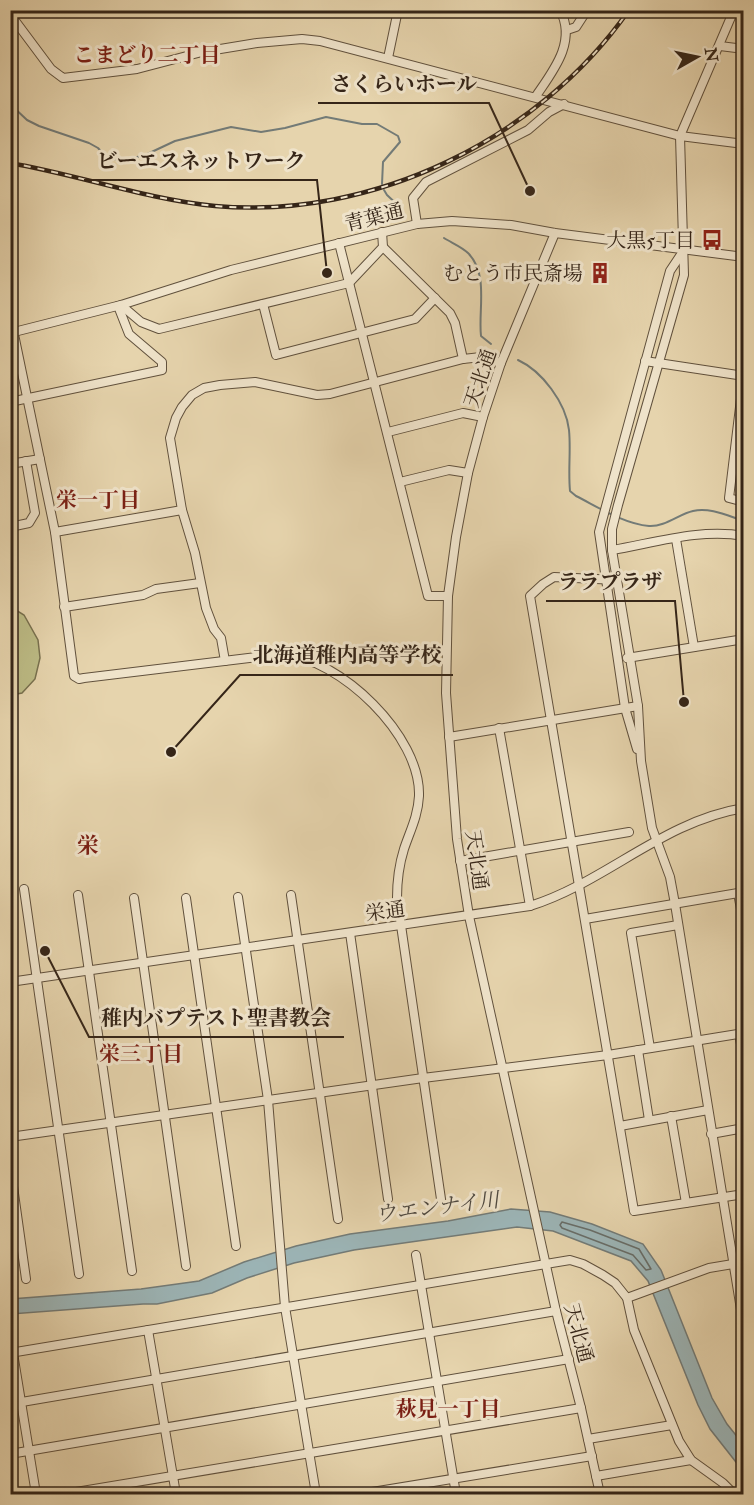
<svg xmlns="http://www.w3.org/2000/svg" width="754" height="1505" font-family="'IM FELL Double Pica','Noto Serif JP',serif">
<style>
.green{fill:#bcbb85;stroke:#78704e;stroke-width:1.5}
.water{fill:#9cb5b7;stroke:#737b77;stroke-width:1.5}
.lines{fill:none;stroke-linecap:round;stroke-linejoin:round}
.shore{stroke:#686d68;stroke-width:1.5}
.stream{stroke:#737b77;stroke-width:2}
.minor-casing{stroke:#61513d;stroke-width:10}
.highway-casing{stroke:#352518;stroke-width:15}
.minor{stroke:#efe3ca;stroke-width:8}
.highway{stroke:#e3ba76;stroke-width:12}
.rail-casing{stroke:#352518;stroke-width:4.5}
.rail{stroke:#efe3ca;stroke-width:2;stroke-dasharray:7;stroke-linecap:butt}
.labels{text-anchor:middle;stroke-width:6;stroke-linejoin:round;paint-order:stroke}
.street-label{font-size:20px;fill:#352518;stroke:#efe3ca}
.poi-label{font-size:20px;fill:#352518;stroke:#efe3ca;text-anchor:end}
.neighbourhood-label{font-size:21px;font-weight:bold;fill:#7a1f14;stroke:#efe3ca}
.water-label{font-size:21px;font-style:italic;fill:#4f4940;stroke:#efe3ca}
.quarter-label{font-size:22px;font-weight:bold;fill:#7a1f14;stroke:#efe3ca}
.leader{fill:none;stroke:#352518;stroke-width:2}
.callout-dot{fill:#352518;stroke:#efe3ca;stroke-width:2}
.callout-label{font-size:21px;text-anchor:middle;font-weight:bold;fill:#352518;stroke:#efe3ca;stroke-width:6;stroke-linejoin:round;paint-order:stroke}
</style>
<rect width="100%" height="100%" fill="#e6d4ad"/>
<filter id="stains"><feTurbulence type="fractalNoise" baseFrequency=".00333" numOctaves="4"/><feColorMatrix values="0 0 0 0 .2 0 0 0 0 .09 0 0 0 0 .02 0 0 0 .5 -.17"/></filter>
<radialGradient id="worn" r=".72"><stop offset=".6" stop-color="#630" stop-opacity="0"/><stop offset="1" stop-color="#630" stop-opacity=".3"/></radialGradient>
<polygon class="green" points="11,607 24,615 38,640 40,658 35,679 22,693 11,695"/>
<polygon class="water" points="511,1209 550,1212 592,1224 643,1244 661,1270 712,1398 727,1424 743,1444 743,1471 710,1429 698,1405 648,1281 631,1261 553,1231 517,1227 354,1250 294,1263 247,1278 212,1293 157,1304 143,1304 11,1314 11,1299 141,1289 199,1281 244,1262 296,1246 350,1234 448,1221"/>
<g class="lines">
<polygon class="shore" points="562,1222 590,1230 639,1249 651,1269 646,1270 633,1255 562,1228 560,1225"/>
<g class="stream">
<polyline points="10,104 27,120 39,126 89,143 98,148 106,157 118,160 143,156 175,141 231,127 261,132 285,128 326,117 362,124 377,124 398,136 400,142 383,162 382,184"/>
<polyline points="384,190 387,195 403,210"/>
<path d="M444 238C452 243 462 247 468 253 489 274 478 310 481 336L491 344"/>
<path d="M518 360C542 371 566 403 569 430 571 450 568 470 570 491L576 496C598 507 624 524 649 526 665 527 679 514 693 511 710 507 728 516 744 521"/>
</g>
<defs>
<g id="minor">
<polyline points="734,10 680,136 684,275 618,505 612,529 612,550 638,706 641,761 652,828 670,877 675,904 744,1328"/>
<polyline points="10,14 51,69 63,78 137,69 202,52 257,43 302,39 320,41 680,136 744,144"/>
<polyline points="567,30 576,27 587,10"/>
<polyline points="720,46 744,49"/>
<polyline points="388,58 398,10"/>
<path d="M536 96C553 71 577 42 560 10"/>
<polyline points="417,224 413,198 426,182 528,130 549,112 564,104"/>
<polyline points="555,233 501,363 483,417 468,473 456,537 448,596 446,693 457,839 469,916 556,1311 581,1408 600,1494"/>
<polyline points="339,243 428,596 448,596"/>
<polyline points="263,304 276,355 415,319 435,298"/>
<polyline points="121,305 141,322 159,329 349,283 383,247 382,232"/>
<path d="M10 315 55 532 74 676 79 679 84 678 282 654C340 658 421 736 419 796 418 816 410 831 404 849 399 865 397 881 397 898L441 1199"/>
<polyline points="10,333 121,305 231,270 417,224 452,221 511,225 555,233 744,257"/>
<polyline points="463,359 481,357 501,363"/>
<polyline points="645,361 744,376"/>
<polyline points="744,374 729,498 744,502"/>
<polyline points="10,402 162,370 162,362 129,334 118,306"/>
<polyline points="388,432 463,413 483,417"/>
<polyline points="10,464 40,459"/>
<polyline points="400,482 449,470 468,473"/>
<polyline points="10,527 29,523 35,513 26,461"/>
<polyline points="55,532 182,510"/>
<polyline points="676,539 694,647"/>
<path d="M612 550C654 543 701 528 744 536"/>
<polyline points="617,580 554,577 543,584 530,596 634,1211 744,1194"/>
<polyline points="64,607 143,595 156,589 200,583"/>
<polyline points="627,658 744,639"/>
<polyline points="225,661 221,638 214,629 206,608 195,553 182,510 170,438 176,418 182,407 192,395 204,388 220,385 255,382 317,395 330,394 463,359 455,323 450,313 383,247"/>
<polyline points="499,728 530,906"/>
<polyline points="449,737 638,706"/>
<polyline points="637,749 625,708 599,532 670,271 684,250"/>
<polyline points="460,861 629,832"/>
<polyline points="24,889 79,1274"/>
<polyline points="738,893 744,925"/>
<polyline points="78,895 132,1271"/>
<polyline points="291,895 338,1219"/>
<polyline points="238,897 268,1100 285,1307 316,1494"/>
<polyline points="134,898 186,1266"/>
<polyline points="186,898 236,1246"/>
<polyline points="585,919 744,892"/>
<polyline points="350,933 388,1199"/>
<path d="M10 982 530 906C606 882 663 821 744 808"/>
<polyline points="739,1033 744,1061"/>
<polyline points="650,1048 631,933 678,925"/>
<polyline points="638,1050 649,1120"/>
<polyline points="671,1116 686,1203"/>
<polyline points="620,1126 708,1110"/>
<polyline points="711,1134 744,1128"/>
<polyline points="10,1137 423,1078 608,1055 744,1033"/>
<polyline points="10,1165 26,1279"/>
<polyline points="416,1255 456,1494"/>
<polyline points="627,1298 709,1268 733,1264"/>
<polyline points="148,1330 176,1494"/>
<polyline points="10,1353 570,1260 583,1264 603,1275 615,1283 627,1298 634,1330 679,1441 691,1460 723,1483 734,1494"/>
<polyline points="13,1353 36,1494"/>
<polyline points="10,1404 556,1311"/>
<polyline points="588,1439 672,1425"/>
<polyline points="10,1454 569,1359"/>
<polyline points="596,1476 691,1460"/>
<polyline points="64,1494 581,1408"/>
<polyline points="360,1494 592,1456"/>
</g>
<polyline id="highway" points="743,1494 744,1494"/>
</defs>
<use href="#minor" class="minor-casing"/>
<use href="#highway" class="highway-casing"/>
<use href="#minor" class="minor"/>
<use href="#highway" class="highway"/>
<defs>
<path id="rail" d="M10 163C79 175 145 199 215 206 373 220 539 139 629 10"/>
</defs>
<use href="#rail" class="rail-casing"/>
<use href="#rail" class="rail"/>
</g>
<defs>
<symbol id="bus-bare" viewBox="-9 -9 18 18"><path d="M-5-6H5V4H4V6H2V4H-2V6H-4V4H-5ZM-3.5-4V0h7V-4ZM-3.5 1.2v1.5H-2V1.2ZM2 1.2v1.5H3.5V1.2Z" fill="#8f2418" stroke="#efe3ca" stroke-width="2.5" paint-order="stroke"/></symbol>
<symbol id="building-bare" viewBox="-9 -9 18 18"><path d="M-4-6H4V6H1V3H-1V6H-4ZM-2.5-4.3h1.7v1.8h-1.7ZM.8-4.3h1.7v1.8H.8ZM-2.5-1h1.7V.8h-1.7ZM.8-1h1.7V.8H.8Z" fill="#8f2418" stroke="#efe3ca" stroke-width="2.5" paint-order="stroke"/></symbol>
</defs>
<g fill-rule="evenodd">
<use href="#bus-bare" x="697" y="225" width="30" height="30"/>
<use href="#building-bare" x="585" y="258" width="30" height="30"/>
</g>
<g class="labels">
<g class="street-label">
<text transform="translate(374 217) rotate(-14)" y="7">青葉通</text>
<text transform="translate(480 378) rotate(-71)" y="7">天北通</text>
<text transform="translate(477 860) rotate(82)" y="7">天北通</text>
<text transform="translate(385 911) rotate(-8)" y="7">栄通</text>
<text transform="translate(579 1333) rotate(75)" y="7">天北通</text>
</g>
<g class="poi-label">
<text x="695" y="247">大黒5丁目</text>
<text x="583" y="280">むとう市民斎場</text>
</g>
<g class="neighbourhood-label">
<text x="147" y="62">こまどり二丁目</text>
<text x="98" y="507">栄一丁目</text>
<text x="141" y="1061">栄三丁目</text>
<text x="448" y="1416">萩見一丁目</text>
</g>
<g class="water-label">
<text transform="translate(437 1207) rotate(-7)" y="7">ウエンナイ川</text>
</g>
<g class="quarter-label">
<text x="88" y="853">栄</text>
</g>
</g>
<path class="leader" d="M530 191L489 103H318M327 273L317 180H84M684 702L675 601H546M171 752L240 675H453M45 951L89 1037H344"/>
<g class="callout-dot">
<circle cx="530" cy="191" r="6"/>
<circle cx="327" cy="273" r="6"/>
<circle cx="684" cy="702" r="6"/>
<circle cx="171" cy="752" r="6"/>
<circle cx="45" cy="951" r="6"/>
</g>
<g class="callout-label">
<text x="404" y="91">さくらいホール</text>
<text x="201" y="168">ビーエスネットワーク</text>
<text x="610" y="589">ララプラザ</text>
<text x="347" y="662">北海道稚内高等学校</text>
<text x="216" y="1025">稚内バプテスト聖書教会</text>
</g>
<rect width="754" height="1505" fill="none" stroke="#e6d4ad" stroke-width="36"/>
<rect x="12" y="12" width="730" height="1481" fill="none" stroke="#352518" stroke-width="3"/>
<rect x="18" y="18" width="718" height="1469" fill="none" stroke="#352518" stroke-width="1.5"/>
<g transform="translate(697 57) rotate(81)" stroke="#efe3ca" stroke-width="4.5" paint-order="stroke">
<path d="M0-4.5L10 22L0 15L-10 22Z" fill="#352518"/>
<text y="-9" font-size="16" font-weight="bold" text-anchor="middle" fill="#352518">N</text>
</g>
<rect width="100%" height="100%" filter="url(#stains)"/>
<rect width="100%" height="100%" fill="url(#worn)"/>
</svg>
